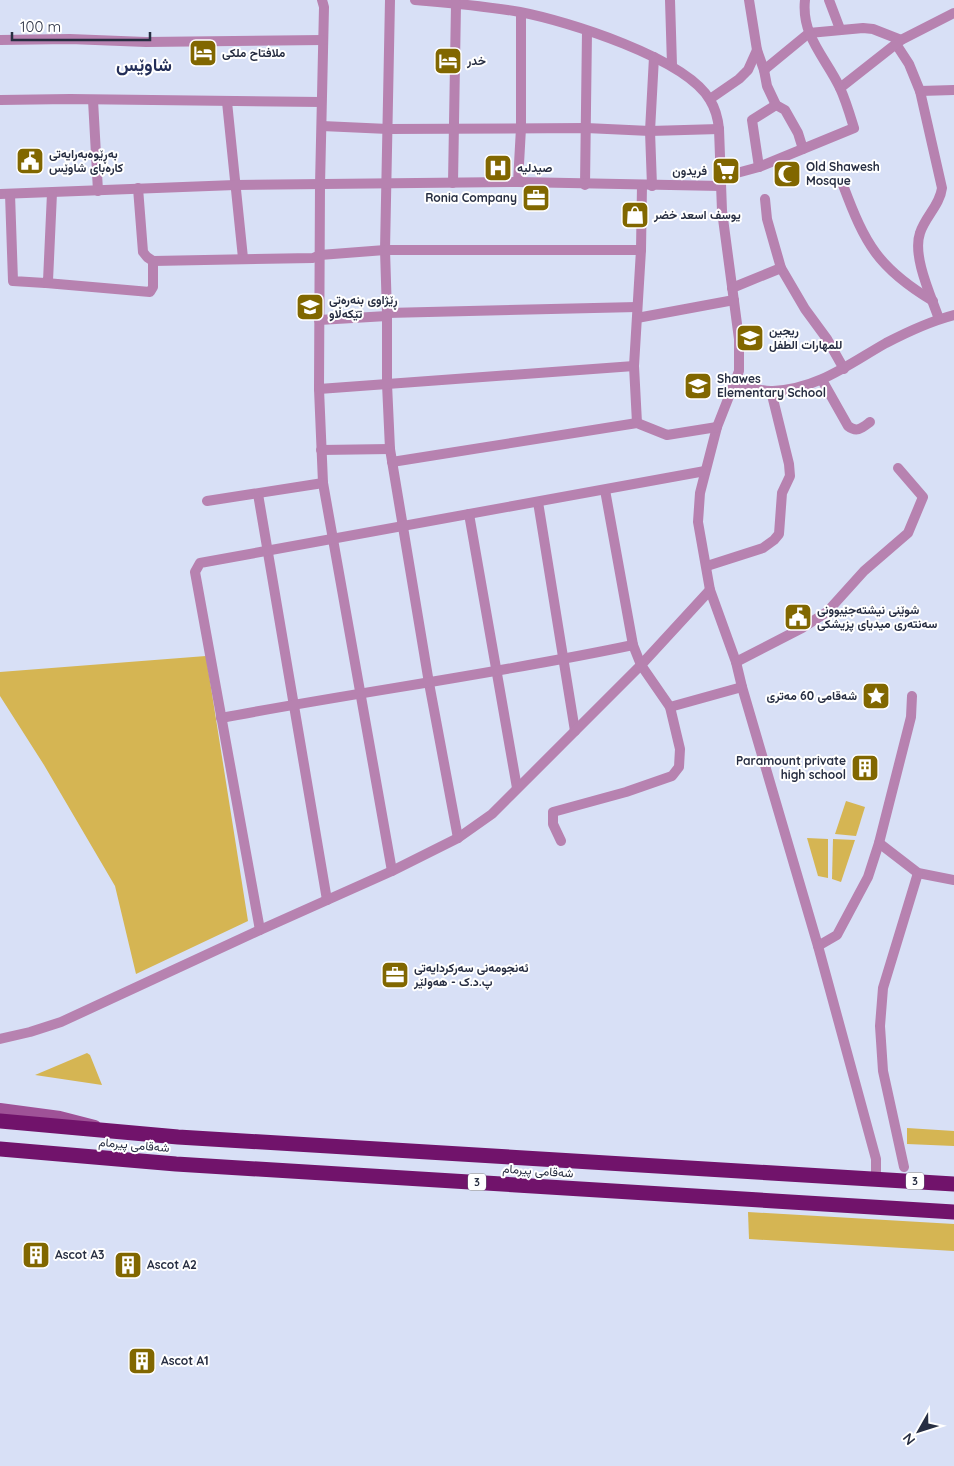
<svg xmlns="http://www.w3.org/2000/svg" width="954" height="1466" font-family="Quicksand,Vazirmatn,sans-serif">
<style>
.green{fill:#d5b553}
.lines{fill:none;stroke-linecap:round;stroke-linejoin:round}
.street{stroke:#b782b0;stroke-width:10}
.secondary{stroke:#9f5297;stroke-width:12}
.highway{stroke:#71136b;stroke-width:15}
.labels{text-anchor:middle;stroke-width:4;stroke-linejoin:round;paint-order:stroke}
.shield{fill:#fff;stroke:#686d7b;stroke-width:1}
.shield-label{font-size:11px;font-weight:bold;fill:#272e42}
.poi-label{font-size:12px;font-weight:bold;fill:#272e42;stroke:#fff;text-anchor:start}
.street-label{font-size:12px;fill:#272e42;stroke:#fff}
.district-label{font-size:18px;font-weight:bold;fill:#232e58;stroke:#fff}
</style>
<rect width="100%" height="100%" fill="#d8e0f6"/>
<g class="green">
<polygon points="206,656 248,921 136,974 115,886 44,765 0,696 0,672"/>
<polygon points="846,801 865,807 856,836 835,834"/>
<polygon points="807,838 828,839 828,878 818,876"/>
<polygon points="833,839 855,840 841,882 832,879"/>
<polygon points="87,1053 90,1055 102,1085 35,1075"/>
<polygon points="907,1128 954,1131 954,1146 907,1144"/>
<polygon points="748,1212 954,1224 954,1251 749,1239"/>
</g>
<g class="lines">
<g class="street">
<polyline points="322,0 324,7 320,185 319,389 323,483 392,871"/>
<polyline points="390,0 385,250 387,313 387,384 390,449 429,683 458,838"/>
<path d="M415 0C450 3 486 6 520 12 567 21 686 58 710 100 715 108 718 119 719 129L722 211 739 339V371L717 427 700 493 698 522 710 590 736 662 742 687 818 946 876 1159V1179"/>
<polyline points="670,0 672,65"/>
<polyline points="749,0 757,50 764,70 767,86 776,105 785,110 798,133 803,149"/>
<polyline points="829,0 840,29"/>
<polyline points="0,40 70,39 146,42 323,40"/>
<path d="M896 44 909 64 920 91 942 188C940 205 925 217 920 233 912 256 931 296 939 319"/>
<polyline points="764,70 809,33 863,28 873,29 901,40"/>
<polyline points="840,88 901,40 954,13"/>
<polyline points="920,91 954,90"/>
<polyline points="710,99 739,79 748,70 757,50"/>
<polyline points="0,100 70,99 321,102"/>
<polyline points="93,100 98,191"/>
<polyline points="227,102 243,258"/>
<polyline points="322,126 388,129 586,128 650,131 719,129"/>
<polyline points="759,167 752,120 776,105"/>
<path d="M722 177 759 167 854 128C850 115 846 101 840 88 826 58 801 36 805 0"/>
<polyline points="518,182 521,128 521,13"/>
<polyline points="453,183 456,4"/>
<polyline points="585,185 587,31"/>
<path d="M843 185C865 244 878 268 933 301"/>
<polyline points="652,186 650,131 654,57"/>
<polyline points="138,188 143,252 147,257 153,261 313,258 320,255 385,250 641,250"/>
<polyline points="0,194 235,185 518,182 721,186"/>
<polyline points="10,194 13,281 45,283 48,281 52,193"/>
<polyline points="765,199 767,219 781,268 805,309 827,339 844,369"/>
<polyline points="46,283 150,292 153,287 153,261"/>
<polyline points="732,288 781,268"/>
<polyline points="387,313 637,307"/>
<polyline points="637,318 734,300"/>
<polyline points="319,320 387,316"/>
<path d="M822 380 848 426C857 433 862 428 870 422"/>
<path d="M736 383C747 386 762 392 773 391 818 389 849 364 886 343 907 332 931 321 954 315"/>
<polyline points="319,389 634,366"/>
<polyline points="637,423 634,366 641,250 642,185"/>
<polyline points="321,450 390,449"/>
<polyline points="392,462 637,423 667,435 717,427"/>
<polyline points="258,494 327,900"/>
<polyline points="207,501 323,483"/>
<polyline points="538,502 575,731"/>
<polyline points="469,514 517,788"/>
<polyline points="707,566 763,548 774,540 779,534 782,493 790,476 789,464 771,391"/>
<polyline points="736,662 802,628 827,612 864,571 908,533 923,497 898,468"/>
<polyline points="670,707 742,687"/>
<path d="M221 718C358 692 496 674 633 645"/>
<polyline points="561,841 553,824 553,812 626,792 672,776 679,767 680,749 670,707 641,665 633,645 605,490"/>
<polyline points="879,843 918,873 954,880"/>
<polyline points="260,930 195,572 200,563 705,471"/>
<polyline points="818,946 837,935 868,877 879,843 911,717 912,696"/>
<polyline points="0,1039 30,1032 61,1022 260,930 392,871 458,838 492,814 641,665 710,590"/>
<polyline points="904,1167 883,1071 880,1026 883,988 918,873"/>
</g>
<polyline class="secondary" points="0,1109 60,1117 95,1126"/>
<g class="highway">
<polyline points="0,1121 178,1137 954,1184"/>
<polyline points="0,1149 176,1164 954,1212"/>
</g>
</g>
<defs>
<symbol id="hotel-square" viewBox="-11 -11 22 22"><rect x="-9" y="-9" width="18" height="18" rx="4" fill="#816700" stroke="#fff"/><path d="M-6-4.5h1.5V1H6V5H4.5V3h-9V5H-6ZM-4 0a1.8 1.8 0 1 1 3.6 0ZM.5 0V-2.5h3Q6-2.5 6 0Z" fill="#fff"/></symbol>
<symbol id="civic-square" viewBox="-11 -11 22 22"><rect x="-9" y="-9" width="18" height="18" rx="4" fill="#816700" stroke="#fff"/><path d="M-.6-6.5H3V-4.5H.6V-3L4-1V1h2V6H-6V1h2V-1L-.6-3ZM-1.2 2.5V6h2.4V2.5Z" fill="#fff"/></symbol>
<symbol id="hospital-square" viewBox="-11 -11 22 22"><rect x="-9" y="-9" width="18" height="18" rx="4" fill="#816700" stroke="#fff"/><path d="M-5-5h3v3.5h4V-5h3V5h-3V1.5h-4V5h-3Z" fill="#fff"/></symbol>
<symbol id="supermarket-square" viewBox="-11 -11 22 22"><rect x="-9" y="-9" width="18" height="18" rx="4" fill="#816700" stroke="#fff"/><path d="M-6-5.5h2.5l.6 2H6L4.5 2H-2.5L-4.4-4H-6ZM-1.5 3.2a1.3 1.3 0 1 0 .1 0ZM3 3.2a1.3 1.3 0 1 0 .1 0Z" fill="#fff"/></symbol>
<symbol id="mosque-square" viewBox="-11 -11 22 22"><rect x="-9" y="-9" width="18" height="18" rx="4" fill="#816700" stroke="#fff"/><path d="M3.5-4.9A6 6 0 1 0 3.5 4.9A5 5 0 1 1 3.5-4.9Z" fill="#fff"/></symbol>
<symbol id="office-square" viewBox="-11 -11 22 22"><rect x="-9" y="-9" width="18" height="18" rx="4" fill="#816700" stroke="#fff"/><path d="M-6-3h4V-5.5h4V-3h4V5H-6ZM-1-4.5V-3h2v-1.5ZM-6 0V1H6V0Z" fill="#fff"/></symbol>
<symbol id="shop-square" viewBox="-11 -11 22 22"><rect x="-9" y="-9" width="18" height="18" rx="4" fill="#816700" stroke="#fff"/><path d="M-5-2.5h2.3a2.7 3.5 0 0 1 5.4 0H5L5.5 6h-11ZM-1.5-2.5h3a1.5 2.3 0 0 0-3 0Z" fill="#fff"/></symbol>
<symbol id="school-square" viewBox="-11 -11 22 22"><rect x="-9" y="-9" width="18" height="18" rx="4" fill="#816700" stroke="#fff"/><path d="M0-5L7-2L0 1L-7-2ZM-4 1L0 2.5L4 1V4Q0 6-4 4Z" fill="#fff"/></symbol>
<symbol id="sight-square" viewBox="-11 -11 22 22"><rect x="-9" y="-9" width="18" height="18" rx="4" fill="#816700" stroke="#fff"/><path d="M0-6L1.8-2.2L6-1.7L2.9 1.2L3.7 5.4L0 3.3L-3.7 5.4L-2.9 1.2L-6-1.7L-1.8-2.2Z" fill="#fff"/></symbol>
<symbol id="building-square" viewBox="-11 -11 22 22"><rect x="-9" y="-9" width="18" height="18" rx="4" fill="#816700" stroke="#fff"/><path d="M-4-6H4V6H1V3H-1V6H-4ZM-2.5-4.3h1.7v1.8h-1.7ZM.8-4.3h1.7v1.8H.8ZM-2.5-1h1.7V.8h-1.7ZM.8-1h1.7V.8H.8Z" fill="#fff"/></symbol>
</defs>
<g fill-rule="evenodd">
<use href="#hotel-square" x="187" y="37" width="32" height="32"/>
<use href="#hotel-square" x="432" y="45" width="32" height="32"/>
<use href="#civic-square" x="14" y="145" width="32" height="32"/>
<use href="#hospital-square" x="482" y="152" width="32" height="32"/>
<use href="#supermarket-square" x="710" y="155" width="32" height="32"/>
<use href="#mosque-square" x="771" y="158" width="32" height="32"/>
<use href="#office-square" x="520" y="182" width="32" height="32"/>
<use href="#shop-square" x="619" y="199" width="32" height="32"/>
<use href="#school-square" x="294" y="291" width="32" height="32"/>
<use href="#school-square" x="734" y="322" width="32" height="32"/>
<use href="#school-square" x="682" y="370" width="32" height="32"/>
<use href="#civic-square" x="782" y="601" width="32" height="32"/>
<use href="#sight-square" x="860" y="680" width="32" height="32"/>
<use href="#building-square" x="849" y="752" width="32" height="32"/>
<use href="#office-square" x="379" y="959" width="32" height="32"/>
<use href="#building-square" x="20" y="1239" width="32" height="32"/>
<use href="#building-square" x="112" y="1249" width="32" height="32"/>
<use href="#building-square" x="126" y="1345" width="32" height="32"/>
</g>
<g class="labels">
<g class="shield">
<rect x="906" y="1172.5" width="18" height="17" rx="4"/>
<rect x="468" y="1173.5" width="18" height="17" rx="4"/>
</g>
<g class="shield-label">
<text x="915" y="1185">3</text>
<text x="477" y="1186">3</text>
</g>
<g class="poi-label">
<text x="222" y="57">ملافتاح ملکی</text>
<text x="467" y="65">خدر</text>
<text x="49" y="158">بەڕێوەبەرایەتی<tspan x="49" dy="14">کارەبای شاوێس</tspan></text>
<text x="806" y="171">Old Shawesh<tspan x="806" dy="14">Mosque</tspan></text>
<text x="517" y="172">صیدلیە</text>
<text x="707" y="175" text-anchor="end">فريدون</text>
<text x="517" y="202" text-anchor="end">Ronia Company</text>
<text x="654" y="219">يوسف اسعد خضر</text>
<text x="329" y="304">ڕێژاوی بنەرەتی<tspan x="329" dy="14">تێکەڵاو</tspan></text>
<text x="769" y="335">ريجين<tspan x="769" dy="14">للمهارات الطفل</tspan></text>
<text x="717" y="383">Shawes<tspan x="717" dy="14">Elementary School</tspan></text>
<text x="817" y="614">شوێنی نیشتەجێبوونی<tspan x="817" dy="14">سەنتەری میدیای پزیشکی</tspan></text>
<text x="857" y="700" text-anchor="end">شەقامی 60 مەتری</text>
<text x="846" y="765" text-anchor="end">Paramount private<tspan x="846" dy="14">high school</tspan></text>
<text x="414" y="972">ئەنجومەنی سەرکردایەتی<tspan x="414" dy="14">پ.د.ک - هەولێر</tspan></text>
<text x="55" y="1259">Ascot A3</text>
<text x="147" y="1269">Ascot A2</text>
<text x="161" y="1365">Ascot A1</text>
</g>
<g class="street-label">
<text transform="translate(134 1145) rotate(5)" y="4">شەقامی پیرمام</text>
<text transform="translate(538 1171) rotate(4)" y="4">شەقامی پیرمام</text>
</g>
<g class="district-label">
<text x="144" y="71">شاوێس</text>
</g>
</g>
<g transform="translate(919 1431) rotate(231)" stroke="#ffffff" stroke-width="4" paint-order="stroke">
<path d="M0-4L9 19L0 12L-9 19Z" fill="#272e42"/>
<text y="-8" font-size="14" font-weight="bold" text-anchor="middle" fill="#272e42">N</text>
</g>
<path d="M12 32v8h138v-8" fill="none" stroke="#272e42" stroke-width="2.5"/>
<text x="20" y="32" font-size="15" fill="#272e42" stroke="#ffffff" stroke-width="4" paint-order="stroke">100 m</text>
</svg>
